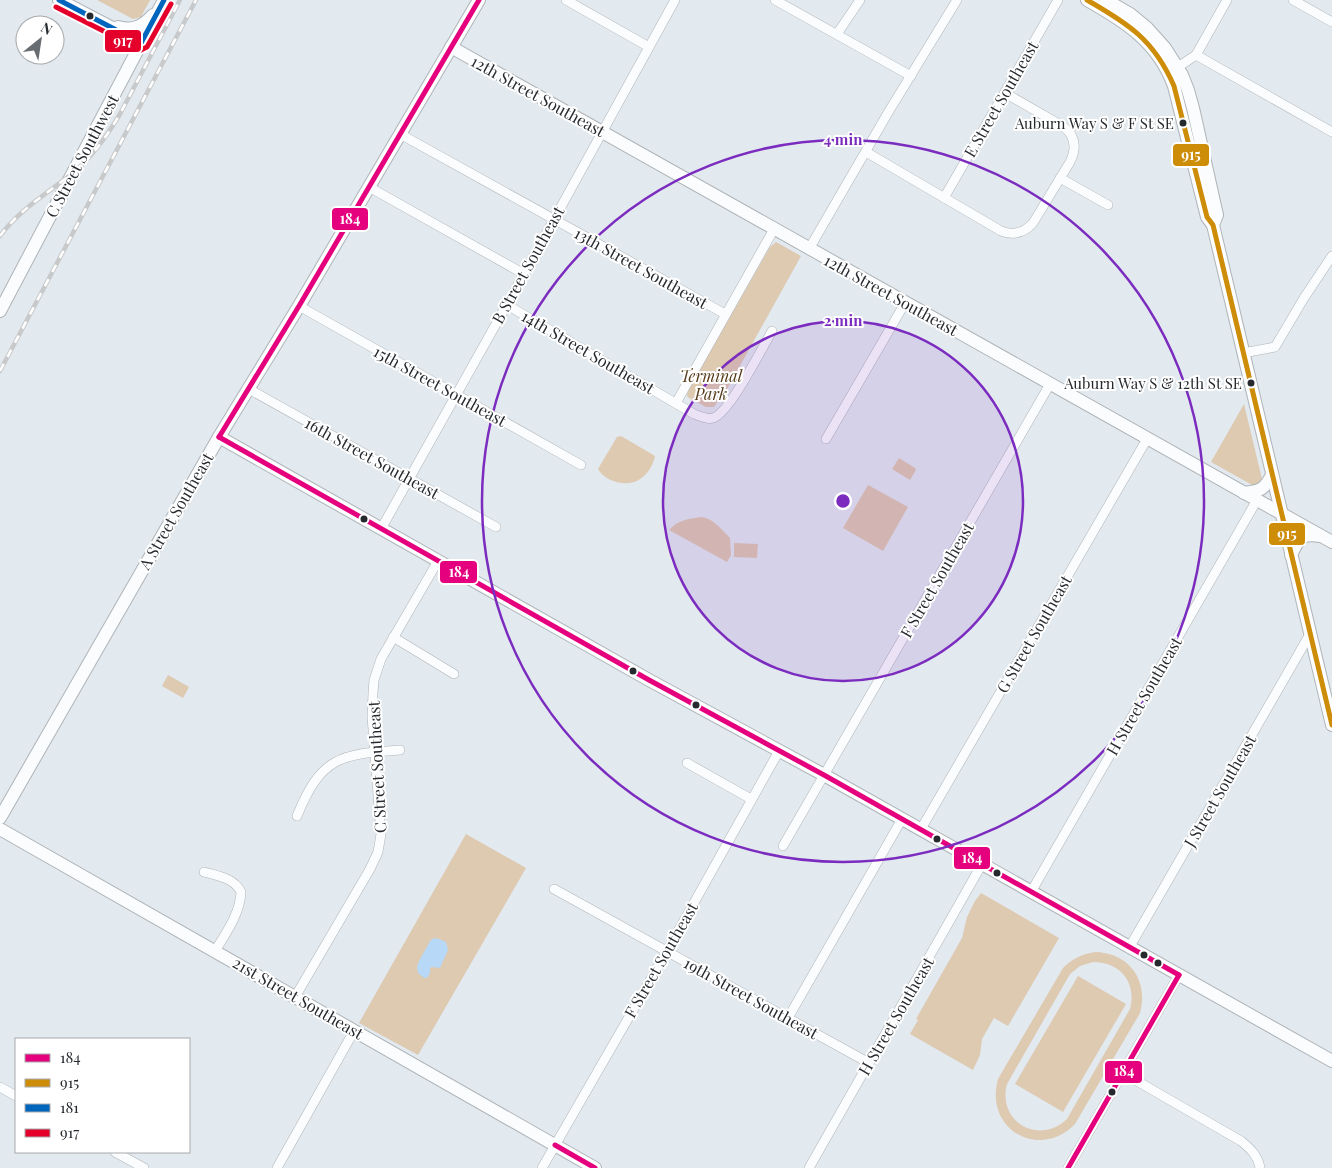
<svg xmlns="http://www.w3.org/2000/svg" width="1332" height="1168" font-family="'Playfair Display',serif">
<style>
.green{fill:#dec9b1;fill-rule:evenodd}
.water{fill:#b7d8f6}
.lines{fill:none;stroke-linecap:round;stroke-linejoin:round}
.street-casing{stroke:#aeb4b8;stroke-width:10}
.secondary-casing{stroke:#aeb4b8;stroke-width:14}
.street{stroke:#fbfcfd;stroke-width:9}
.secondary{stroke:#fbfcfd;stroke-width:12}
.rail-casing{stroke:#c8c9ca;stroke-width:4.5}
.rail{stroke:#fff;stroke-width:2.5;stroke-dasharray:8;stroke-linecap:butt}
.bus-1-casing{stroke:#fff;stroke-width:9}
.bus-2-casing{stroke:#fff;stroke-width:9}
.bus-3-casing{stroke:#fff;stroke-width:9}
.bus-4-casing{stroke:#fff;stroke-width:9}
.bus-1{stroke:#e5007d;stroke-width:5}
.bus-2{stroke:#cd8d09;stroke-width:5}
.bus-3{stroke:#0065bd;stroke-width:5}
.bus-4{stroke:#e4002b;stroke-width:5}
.ring{fill:none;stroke:#7b2cbf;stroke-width:2.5}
.bus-dot{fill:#262a2f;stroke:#fff;stroke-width:2}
.labels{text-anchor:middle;stroke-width:4;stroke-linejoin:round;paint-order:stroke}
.bus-label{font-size:15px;fill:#262a2f;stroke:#fff;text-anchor:end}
.street-label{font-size:16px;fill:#262a2f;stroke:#fff}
.park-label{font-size:16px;font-style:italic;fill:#553a19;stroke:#fff}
.centre{fill:#7b2cbf;stroke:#fff;stroke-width:2.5}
.ring-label{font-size:15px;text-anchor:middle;font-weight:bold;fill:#7b2cbf;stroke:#fff;stroke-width:4;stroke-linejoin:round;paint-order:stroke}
.line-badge{stroke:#fff;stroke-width:2}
.badge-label{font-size:14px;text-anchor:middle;font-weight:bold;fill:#fff}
</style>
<rect width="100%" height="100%" fill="#e2e9ef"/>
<g class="green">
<polygon points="97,0 150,0 141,17 133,19"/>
<polygon points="776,242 801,256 721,400 719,399 714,407 706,407 689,398 687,396 688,390 770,247"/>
<polygon points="1244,404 1262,479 1259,485 1254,486 1211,462"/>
<path d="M621 436 655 456C653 465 648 474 640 479 628 488 605 482 598 469L617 437Z"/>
<polygon points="899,458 915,468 916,470 910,480 892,469"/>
<polygon points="868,485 908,507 883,551 843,528"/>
<path d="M701 517C713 518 722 530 730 538L731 555 727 562 669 530C678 520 688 519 701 517Z"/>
<polygon points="734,543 758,544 757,558 734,557"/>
<polygon points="168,675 189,687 183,698 162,686"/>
<polygon points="466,834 526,868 418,1055 359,1023"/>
<polygon points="981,893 1059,938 1008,1026 994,1018 982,1039 980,1055 973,1070 910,1034 918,1020 916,1019 962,938 967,917 975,901"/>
<path d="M1095 952C1129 953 1149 980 1140 1013L1075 1124C1039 1161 984 1129 998 1079L1063 968C1072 959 1082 954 1095 952ZM1093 962C1120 962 1137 982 1130 1009L1067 1119C1039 1146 997 1122 1007 1084L1070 974 1080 966Z"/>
<polygon points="1078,976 1126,1004 1063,1112 1015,1084"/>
</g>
<polygon class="water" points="434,938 439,939 446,942 448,950 440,968 432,967 430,968 430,973 427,978 424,978 418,973 417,968 418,963 430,941"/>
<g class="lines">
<defs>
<g id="street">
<polyline points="566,0 649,47"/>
<polyline points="775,0 911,76"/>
<polyline points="1293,0 1332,22"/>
<polyline points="837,34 860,0"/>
<polyline points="1196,55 1332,132"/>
<polyline points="1178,67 1196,55 1227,0"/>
<polyline points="400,134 725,314"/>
<path d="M866 152 1001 231C1014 236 1024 233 1033 223L1070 162C1077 148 1075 136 1064 127L1005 93"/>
<polyline points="1060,178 1108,205"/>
<polyline points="369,187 524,274"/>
<polyline points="944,198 1058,0"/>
<polyline points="809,249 889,111 957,0"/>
<path d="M507 305 694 414C700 416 706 420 713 418 729 414 762 348 772 331"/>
<polyline points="299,306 581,465"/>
<polyline points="1243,353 1275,347 1304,298 1332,256"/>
<polyline points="247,388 496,527"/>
<polyline points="676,403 774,229"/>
<polyline points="826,439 905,303"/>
<polyline points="381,529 524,274 675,0"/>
<polyline points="393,637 454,674"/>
<polyline points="687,763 751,799"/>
<path d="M297 816C321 757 340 754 400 750"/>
<polyline points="921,829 1147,439"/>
<polyline points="783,846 1050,384"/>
<path d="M204 872C218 876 234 878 241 892 240 914 226 933 215 951"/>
<polyline points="554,889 869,1063"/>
<polyline points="1031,892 1257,500"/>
<polyline points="1129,948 1310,634"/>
<polyline points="295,997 370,869 378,852 381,834 372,716 373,693 374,680 381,659 438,561"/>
<polyline points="788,1018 902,819"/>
<path d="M1123 1073 1241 1141C1251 1149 1258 1156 1260 1168"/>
<polyline points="0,1087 16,1096"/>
<polyline points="115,1152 144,1168"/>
<polyline points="277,1168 354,1031"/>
<polyline points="542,1168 667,951 779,751"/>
<polyline points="809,1168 982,864"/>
<polyline points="1068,1168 1179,975"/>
</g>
<g id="secondary">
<polyline points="59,0 141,43"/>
<path d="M1087 0C1126 22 1158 42 1174 86L1207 217 1213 225 1332 725"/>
<polyline points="1106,0 1130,14 1147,28 1165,48 1182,75 1188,90 1193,108 1217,215 1213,225"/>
<path d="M118 27C133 31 142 27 153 15"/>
<polyline points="451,47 1332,542"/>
<polyline points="0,311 164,0"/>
<polyline points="219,437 649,680 824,775 1332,1061"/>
<path d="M1244 493C1260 491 1264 490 1272 475"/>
<path d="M1291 555C1299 539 1300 533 1320 536"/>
<polyline points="0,818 219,437 299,306 479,0"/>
<polyline points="0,829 595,1168"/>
</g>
</defs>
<use href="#street" class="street-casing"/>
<use href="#secondary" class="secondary-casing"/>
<use href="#street" class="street"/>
<use href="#secondary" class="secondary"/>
<defs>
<g id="rail">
<path d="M0 236C20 209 48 193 74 172 93 156 107 136 120 114L180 0"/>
<polyline points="0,371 196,0"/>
</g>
</defs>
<use href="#rail" class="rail-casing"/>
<use href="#rail" class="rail"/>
<defs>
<g id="bus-1">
<polyline points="219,437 649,680 824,775 1179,975"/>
<polyline points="219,437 299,306 479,0"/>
<polyline points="555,1145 595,1168"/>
<polyline points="1068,1168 1179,975"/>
</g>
<path id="bus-2" d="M1087 0C1129 24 1154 40 1174 86L1207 217 1213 225 1332 725"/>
<polyline id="bus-3" points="59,0 141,43 164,0"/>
<polyline id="bus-4" points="56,7 141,50 147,47 171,4"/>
</defs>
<use href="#bus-1" class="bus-1-casing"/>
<use href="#bus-2" class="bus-2-casing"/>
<use href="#bus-3" class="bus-3-casing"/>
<use href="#bus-4" class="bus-4-casing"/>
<use href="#bus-1" class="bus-1"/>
<use href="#bus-2" class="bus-2"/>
<use href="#bus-3" class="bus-3"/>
<use href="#bus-4" class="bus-4"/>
</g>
<circle cx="843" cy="501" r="180" fill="#7b2cbf" fill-opacity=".12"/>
<g class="ring">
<circle cx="843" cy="501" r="180"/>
<circle cx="843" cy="501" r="361"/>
</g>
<g class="bus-dot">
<circle cx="90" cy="16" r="4.5"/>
<circle cx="1183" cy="123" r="4.5"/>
<circle cx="1251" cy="383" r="4.5"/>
<circle cx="364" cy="519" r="4.5"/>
<circle cx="633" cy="671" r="4.5"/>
<circle cx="696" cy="705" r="4.5"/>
<circle cx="937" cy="839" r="4.5"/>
<circle cx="997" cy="873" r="4.5"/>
<circle cx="1144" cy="955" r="4.5"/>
<circle cx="1158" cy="963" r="4.5"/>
<circle cx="1112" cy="1092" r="4.5"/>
</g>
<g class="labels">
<g class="bus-label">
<text x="1174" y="129">Auburn Way S &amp; F St SE</text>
<text x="1242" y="389">Auburn Way S &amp; 12th St SE</text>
</g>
<g class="street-label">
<text transform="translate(538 96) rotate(29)" y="6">12th Street Southeast</text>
<text transform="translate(1001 99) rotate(-60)" y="6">E Street Southeast</text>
<text transform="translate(82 156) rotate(-62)" y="6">C Street Southwest</text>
<text transform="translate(528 265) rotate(-61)" y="6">B Street Southeast</text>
<text transform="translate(641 268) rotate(29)" y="6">13th Street Southeast</text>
<text transform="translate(891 295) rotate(29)" y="6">12th Street Southeast</text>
<text transform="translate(588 352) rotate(30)" y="6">14th Street Southeast</text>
<text transform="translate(440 386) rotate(29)" y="6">15th Street Southeast</text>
<text transform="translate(372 458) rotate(29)" y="6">16th Street Southeast</text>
<text transform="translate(176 511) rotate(-60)" y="6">A Street Southeast</text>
<text transform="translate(937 580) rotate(-60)" y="6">F Street Southeast</text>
<text transform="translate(1034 634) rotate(-60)" y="6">G Street Southeast</text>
<text transform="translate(1144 696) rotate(-60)" y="6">H Street Southeast</text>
<text transform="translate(377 767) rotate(-93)" y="6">C Street Southeast</text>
<text transform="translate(1220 791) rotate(-60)" y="6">J Street Southeast</text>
<text transform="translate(661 960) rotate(-60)" y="6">F Street Southeast</text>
<text transform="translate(298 998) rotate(30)" y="6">21st Street Southeast</text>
<text transform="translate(751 998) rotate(29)" y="6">19th Street Southeast</text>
<text transform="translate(896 1016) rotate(-60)" y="6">H Street Southeast</text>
</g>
<g class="park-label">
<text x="711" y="382">Terminal<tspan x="711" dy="18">Park</tspan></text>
</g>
</g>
<circle cx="843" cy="501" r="8" class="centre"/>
<g class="ring-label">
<text x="843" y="145">4 min</text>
<text x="843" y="326">2 min</text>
</g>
<g class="line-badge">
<rect x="104" y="29" width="38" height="24" rx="5" fill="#e4002b"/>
<rect x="1172" y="143" width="38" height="24" rx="5" fill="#cd8d09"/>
<rect x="331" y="207" width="38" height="24" rx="5" fill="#e5007d"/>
<rect x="1268" y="522" width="38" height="24" rx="5" fill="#cd8d09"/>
<rect x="439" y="560" width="39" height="24" rx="5" fill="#e5007d"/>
<rect x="953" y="846" width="38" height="24" rx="5" fill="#e5007d"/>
<rect x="1104" y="1060" width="39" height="24" rx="5" fill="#e5007d"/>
</g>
<g class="badge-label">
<text x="123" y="46">917</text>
<text x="1191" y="160">915</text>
<text x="350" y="224">184</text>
<text x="1287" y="539">915</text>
<text x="459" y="577">184</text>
<text x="972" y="863">184</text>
<text x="1124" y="1076">184</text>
</g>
<rect x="15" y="1038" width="175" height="115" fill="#ffffff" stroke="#a8aaac"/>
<rect x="25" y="1054" width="25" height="8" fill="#e5007d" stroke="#a8aaac"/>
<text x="60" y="1063" font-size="15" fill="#262a2f">184</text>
<rect x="25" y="1079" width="25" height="8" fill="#cd8d09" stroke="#a8aaac"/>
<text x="60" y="1088" font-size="15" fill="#262a2f">915</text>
<rect x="25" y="1104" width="25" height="8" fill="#0065bd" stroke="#a8aaac"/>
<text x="60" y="1113" font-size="15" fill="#262a2f">181</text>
<rect x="25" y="1129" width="25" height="8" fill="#e4002b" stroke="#a8aaac"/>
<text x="60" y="1138" font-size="15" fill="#262a2f">917</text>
<g transform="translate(40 40) rotate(30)"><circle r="24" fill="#ffffff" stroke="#a8aaac"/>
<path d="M0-4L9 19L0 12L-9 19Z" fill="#686d72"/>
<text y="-8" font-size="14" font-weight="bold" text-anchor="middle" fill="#262a2f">N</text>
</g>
</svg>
